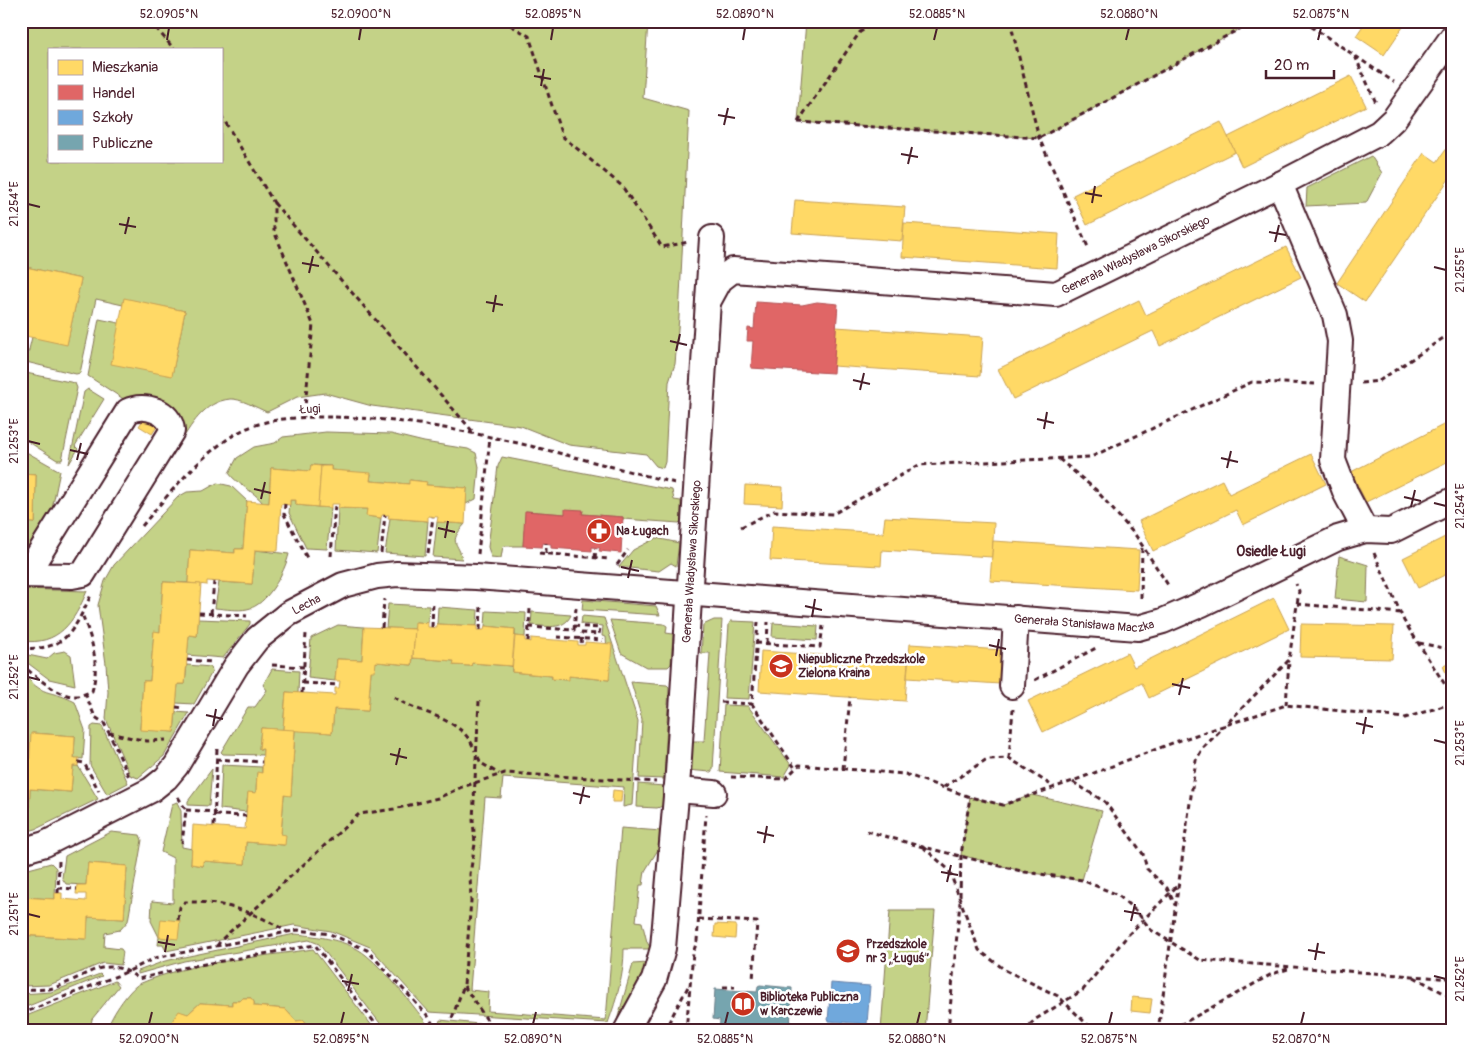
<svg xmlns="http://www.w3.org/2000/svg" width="1474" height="1052" font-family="Pangolin,sans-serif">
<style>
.green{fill:#c4d287;stroke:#877859;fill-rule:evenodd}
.homes{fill:#ffd966;stroke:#c9a154}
.shops{fill:#e06666;stroke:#b35154}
.schools{fill:#6fa8dc;stroke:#647fa7}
.public{fill:#76a5af;stroke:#697d87}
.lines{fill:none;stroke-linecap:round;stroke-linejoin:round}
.minor-casing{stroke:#4a1f2b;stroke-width:28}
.path{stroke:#4a1f2b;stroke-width:3;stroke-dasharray:5 4;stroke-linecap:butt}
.minor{stroke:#fff;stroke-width:24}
.ticks{fill:none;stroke:#4a1f2b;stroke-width:2}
.labels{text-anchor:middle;stroke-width:5;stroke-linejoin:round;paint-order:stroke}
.street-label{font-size:12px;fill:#4a1f2b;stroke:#fff}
.poi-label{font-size:12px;font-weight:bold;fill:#4a1f2b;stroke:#fff;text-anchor:start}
.neighbourhood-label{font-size:14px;font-weight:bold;fill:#4a1f2b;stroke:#fff}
.neatline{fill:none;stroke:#4a1f2b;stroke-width:2}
.ticks-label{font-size:12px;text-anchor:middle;fill:#4a1f2b}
</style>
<rect width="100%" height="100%" fill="#fff"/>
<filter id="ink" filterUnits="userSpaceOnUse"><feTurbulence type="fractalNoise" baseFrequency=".02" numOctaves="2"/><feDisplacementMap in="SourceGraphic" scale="10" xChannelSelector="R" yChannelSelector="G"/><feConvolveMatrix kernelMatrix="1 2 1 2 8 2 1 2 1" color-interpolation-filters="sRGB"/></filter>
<g filter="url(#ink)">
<g class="green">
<path d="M21 21H648L643 98 689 111 679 317 675 364 669 382 665 462 663 468 656 466 646 454 569 445 521 426 372 406 325 393 297 397 267 412C257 408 240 398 230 399 203 402 191 426 178 446L180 429 125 400 88 376 99 319 119 323 172 375 185 311 124 299 123 305 96 299 80 373 76 374 26 362 32 337 67 344 81 279 21 266ZM49 49H221V161H49Z"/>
<polygon points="806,21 1254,21 1039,138 798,122"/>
<polygon points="1371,156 1382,173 1366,203 1306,206 1307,188"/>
<polygon points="21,372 75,383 77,388 62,460 57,460 21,437"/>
<polygon points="88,389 104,399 75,446 78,449 69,464 84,392"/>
<path d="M326 432 391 434 424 442 468 449 476 453 479 467 476 499 466 504 467 488 426 485V482L410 480 409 484 370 481 371 474 331 470V466L311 465 310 471 271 468 269 503H263C254 491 235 483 229 473L237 458 254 447 275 443 283 437Z"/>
<polygon points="21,449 60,471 51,514 21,562 21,522 35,523 36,474 21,473"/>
<polygon points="502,457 672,490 674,500 681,501 681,521 679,523 623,519 623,517 582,514 583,511 565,514 526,511 523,546 503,546 501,558 491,557 488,547 498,466"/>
<polygon points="217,483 231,486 247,501 243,549 235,549 235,553 190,550 188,583 163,582 160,632 154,632 150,681 143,681 140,729 174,732 176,712 189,713 164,756 138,778 130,775 106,719 108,692 106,664 98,605 105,581 114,565 178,497 187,492 203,491"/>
<polygon points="290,500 296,500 296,505 331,508 327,549 306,548 289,513"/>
<polygon points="338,508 367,509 367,516 381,518 377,553 336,550"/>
<polygon points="390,518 428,521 425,556 385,553"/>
<path d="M437 522 465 524C447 544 459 542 462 559L433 557Z"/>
<polygon points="656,538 679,543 676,566 671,563 659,571 619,567 633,550"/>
<path d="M255 550 289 554C285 571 267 606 247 609 238 611 226 609 215 608L219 582 252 584Z"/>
<polygon points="1339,556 1368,565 1367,602 1335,599"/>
<path d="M21 589 87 591C74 622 59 646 21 641Z"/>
<polygon points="583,600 656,606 660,615 582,610"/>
<polygon points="388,604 429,606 428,623 416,622 415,629 386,628"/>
<polygon points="438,607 478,610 477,626 437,624"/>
<polygon points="486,611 526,613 525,637 515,636 515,629 485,626"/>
<path d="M532 612 571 615C564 631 545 626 531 625Z"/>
<path d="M582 616 604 618 638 721 632 805 623 807 624 787 503 778 501 798 485 797 470 990 489 992 488 1011 606 1020 621 828 661 831 659 848 645 871 643 885H640L636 921 642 922 647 942 651 949H624C624 975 617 998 608 1023L429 1012 370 947 331 931 294 925 166 951 163 945H158L159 937 151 921 152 901 173 903V858L161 852 172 804 177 802 181 811 182 847 192 849 191 864 203 866V861L245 864 246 842 284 845 281 834 284 795H291L295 730 332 733 334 709 368 711 371 671 376 662 412 665 413 658 454 661V665L471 666 472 663 512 666V672L552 676V679L568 680 569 676 609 680 606 637 602 636 603 626 581 624Z"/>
<polygon points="198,619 250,621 250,624 223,658 187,655 189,635 197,636"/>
<polygon points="610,620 664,624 667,626 666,633 673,634 671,664 668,667 646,667 621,653"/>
<polygon points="714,620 722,620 713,769 711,772 686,770 688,741 704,741 710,653 701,653 703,625"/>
<polygon points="731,621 755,622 749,699 724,698 729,624"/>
<polygon points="773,623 818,626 817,640 772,637"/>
<polygon points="338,625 364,627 362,660 337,659 335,681 308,678 311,638"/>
<polygon points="65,651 71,655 75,685 49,679 21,658 21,654 23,654 47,659 54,653"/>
<polygon points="187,665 211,667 212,672 194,704 176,703 178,684 185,684"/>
<polygon points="272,669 299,671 298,693 286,692 283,730 261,728 259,749 263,749 263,755 223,754 221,752 248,707 255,707 267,690 263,685"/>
<path d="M21 671C44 699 48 688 75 702L85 730 83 759 74 758 75 736 32 733 29 769H21Z"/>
<polygon points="631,682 667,685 669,687 664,779 639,778 642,719"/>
<polygon points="724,705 748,706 791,765 784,777 720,772"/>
<polygon points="94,725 102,726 128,783 107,794 90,765 91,727"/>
<polygon points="222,765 262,767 262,773 257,773 256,793 248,793 246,812 220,809"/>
<polygon points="73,766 78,766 98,799 36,829 21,833 21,814 29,815 30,789 71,792"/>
<polygon points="212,769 209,806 188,805 188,801"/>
<polygon points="638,784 664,786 663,806 657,808 637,807"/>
<polygon points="1032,795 1102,811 1082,880 1025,872 961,855 970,797 1003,805"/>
<polygon points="111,832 140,835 142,840 128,921 120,930 105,933 104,947 121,949 123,952 121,965 103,963 49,985 21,986 21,935 86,939 88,917 124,919 127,866 88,863 86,885 66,884 62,878 65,856"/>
<polygon points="51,863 56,868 55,899 21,897 21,871"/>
<polygon points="890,911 935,911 925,1031 881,1031"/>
<path d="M295 934C317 936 348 940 366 955 388 973 415 1007 432 1031H386L319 944 309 940 184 961 138 974V971L165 961Z"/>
<path d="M313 949 376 1031H307V1024L304 1020 296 1021 285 1009 254 1006V1002L251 998H243L240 1001H232V1005L200 1003 188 1014 179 1012 165 1031H107C108 1020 129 989 139 984 192 961 256 958 313 949Z"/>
<polygon points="647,963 646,970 618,1023 616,1024 633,964"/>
<polygon points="100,974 102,976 21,1009 21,994 51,992"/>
<polygon points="115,981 119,986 92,1019 90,1031 21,1031 21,1018"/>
<polygon points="440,1020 488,1025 489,1030 443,1031 439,1024"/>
</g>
<g class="homes">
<polygon points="1366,21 1407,21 1384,55 1356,36"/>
<polygon points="1351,76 1366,106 1242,167 1228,137"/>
<polygon points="1221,122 1235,152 1087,225 1073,195"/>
<polygon points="1453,140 1453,173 1365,302 1337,283 1424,153 1437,162"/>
<polygon points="795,200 905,207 902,241 792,233"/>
<polygon points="904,223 1059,234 1057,268 902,257"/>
<polygon points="1286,247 1301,277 1160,346 1153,331 1013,399 998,369 1139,300 1146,315"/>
<polygon points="21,266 81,279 67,345 21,335"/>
<polygon points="124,298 185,311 172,376 111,364"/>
<polygon points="836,327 983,337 980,376 833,366"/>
<polygon points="145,417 158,425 152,434 139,426"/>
<polygon points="1453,420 1453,459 1366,502 1351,472"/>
<polygon points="1311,454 1326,484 1243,525 1236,510 1153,551 1139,521 1222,480 1229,494"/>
<polygon points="311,465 321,466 318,507 296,505 296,500 290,500 290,505 281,504 278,551 255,550 252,584 207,581 207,585 188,583 190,550 235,553 235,549 243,549 247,501 269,503 271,468 310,471"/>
<polygon points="321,466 331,466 331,470 371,473 370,481 409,484 409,480 427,482 426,485 467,488 465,524 437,522 438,517 428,516 428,521 388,518 389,515 382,515 381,518 366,516 367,509 338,508 339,504 331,504 331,508 318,507"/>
<polygon points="21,473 36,474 35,523 21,522"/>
<polygon points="745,485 783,487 782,506 744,504"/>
<polygon points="885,517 994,523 992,557 882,550 881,566 770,560 772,526 883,533"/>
<polygon points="1453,533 1453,571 1418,588 1403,558"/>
<polygon points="993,541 1139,550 1137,590 990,581"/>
<polygon points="163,582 201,584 197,636 189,635 185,684 178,684 174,732 140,730 143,681 150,681 154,631 160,632"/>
<polygon points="1274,598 1289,629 1149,698 1142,683 1043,732 1028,701 1127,653 1134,667"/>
<polygon points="415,622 428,623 428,627 437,628 437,624 477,626 477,630 484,630 485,626 515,629 512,666 472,663 471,666 453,665 454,661 413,658"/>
<polygon points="1301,624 1394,626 1392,659 1300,657"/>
<polygon points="364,627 415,629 412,665 376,662 375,671 371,671 368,711 334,709 332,733 283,730 286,692 335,695 335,688 339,688 340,681 335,681 337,659 362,660"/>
<polygon points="515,636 525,637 525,641 528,641 531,642 531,638 578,642 578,645 585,645 585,642 612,644 609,680 569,676 569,680 552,679 552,676 512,672"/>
<polygon points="910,644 1002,650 1000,684 907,678"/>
<polygon points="761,651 908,661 905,701 759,691"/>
<polygon points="1453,662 1453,684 1451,685 1443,666"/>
<polygon points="261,728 295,730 291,796 284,795 281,834 286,835 285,845 246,842 245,864 203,861 203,866 191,864 193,825 245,829 248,792 256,793 257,772 262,773 263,749 259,749"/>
<polygon points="31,733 75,736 74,758 79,758 78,766 73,766 71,792 30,789 29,815 21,814 21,769 29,769"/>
<polygon points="613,790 622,791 621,802 612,802"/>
<polygon points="88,863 127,866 124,919 88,917 87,939 21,935 21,897 55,899 55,893 62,893 62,899 86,901 86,894 76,894 77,885 86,885"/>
<polygon points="161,919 180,921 178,939 159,937"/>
<polygon points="715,924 736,925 735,939 714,937"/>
<polygon points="1132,997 1152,999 1150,1013 1131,1011"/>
<polygon points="243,998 251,998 254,1002 254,1006 285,1009 296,1021 304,1020 307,1024 307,1031 165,1031 179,1011 188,1014 200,1003 232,1005 232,1001 240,1001"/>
</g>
<g class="shops">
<polygon points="756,302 802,305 817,302 838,304 833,373 751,368 753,341 747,341 748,328 754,329"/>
<polygon points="565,509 583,510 582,514 623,517 621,553 599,551 600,548 592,547 592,551 551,548 551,544 543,543 542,547 523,546 525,511 565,514"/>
</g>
<polygon class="schools" points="831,983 870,986 867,1024 828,1021"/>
<polygon class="public" points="760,985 792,988 790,1031 719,1031 720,1020 713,1019 715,989 757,992 758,986"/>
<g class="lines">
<defs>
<g id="minor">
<polyline points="1280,184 1335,315 1340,341 1333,460 1346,494 1365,530"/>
<path id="s1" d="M708 302 720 280 733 270 1056 294 1280 184 1379 133 1394 119 1453 36"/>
<path d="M21 575 72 576 83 574 172 431C171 411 144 403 128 411L26 575"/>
<polyline points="1012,686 1016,618"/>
<polyline points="676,790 714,793"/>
<path id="s2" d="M21 851 45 844 151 790 166 778 176 766 236 666 257 639 288 614 343 585 377 576 397 574 476 577 1138 628 1163 621 1202 604 1338 538 1365 530 1391 531 1453 500"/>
<path id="s3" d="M626 1031 654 980 663 948 678 773 712 238"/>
</g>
</defs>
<use href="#minor" class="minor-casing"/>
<g class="path">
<polyline points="150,21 174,49"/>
<polyline points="503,21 529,36 562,136 622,186 662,247 689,242"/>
<polyline points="1010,21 1039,138 1088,247"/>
<polyline points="1303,21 1394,82"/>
<polyline points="1355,56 1377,105"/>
<polyline points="221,115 274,203 274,231 313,324 304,417"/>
<polyline points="798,122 1039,138 1254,21"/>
<polyline points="798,122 860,32 880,21"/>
<polyline points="274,203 474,433"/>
<polyline points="1361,383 1379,381 1448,335 1453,329"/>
<polyline points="1059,459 1096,490 1136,536 1168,585"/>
<polyline points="285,504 284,514 307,558"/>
<path d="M142 526C169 493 205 449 243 430 270 417 304 417 333 417 450 419 562 455 675 483"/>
<polyline points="741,527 774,511 833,514 919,465 1091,457 1252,382 1315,384"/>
<polyline points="381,553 385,515"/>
<polyline points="428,553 433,517"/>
<polyline points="539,553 609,559"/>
<polyline points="546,553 546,543"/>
<polyline points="1374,553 1404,621 1453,697"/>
<polyline points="478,554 490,437"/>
<polyline points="331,556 335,504"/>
<polyline points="595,558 596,548"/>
<polyline points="617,565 628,550"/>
<polyline points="1141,598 1142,546"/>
<polyline points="1297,604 1401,613"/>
<polyline points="199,613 247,616"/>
<polyline points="211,613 214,582"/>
<polyline points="758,622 752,704 795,768"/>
<polyline points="574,626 600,628 599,634 582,633 581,645"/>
<polyline points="432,627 433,602"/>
<polyline points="529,627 574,630 576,608"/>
<polyline points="382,628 384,599"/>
<polyline points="480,630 481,606"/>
<polyline points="557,637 603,640"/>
<polyline points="528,641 530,609"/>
<polyline points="756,643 820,647 823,626"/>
<polyline points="767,643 768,622"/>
<polyline points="1419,643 1453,650"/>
<path d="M21 648C66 652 74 630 91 595"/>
<polyline points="187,660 212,662"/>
<path d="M21 664C34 675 59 698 77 696 81 696 87 693 92 691 100 665 92 639 82 614"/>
<polyline points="272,665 304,667"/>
<polyline points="1035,680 1096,648"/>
<polyline points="303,683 339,685"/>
<polyline points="85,693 95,717 104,723 109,733 129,777"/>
<polyline points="302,693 306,634"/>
<path d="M394 697C419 715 463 716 475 751"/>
<polyline points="721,702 752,704"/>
<polyline points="1286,705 1289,661"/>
<polyline points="176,707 184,708"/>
<polyline points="109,733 147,741 166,740"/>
<polyline points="478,757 481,763 499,774"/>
<polyline points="1009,758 1013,709"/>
<polyline points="216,759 262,762"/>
<polyline points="78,762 84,763 99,791"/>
<polyline points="843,769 850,697"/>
<polyline points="731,777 785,779 799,765 905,774 970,797 1003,805 1073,781 1175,742 1286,705 1405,718 1453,703"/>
<polyline points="1073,782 1105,802 1143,854 1147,869 1167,888 1175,905"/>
<polyline points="944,787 987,759 1009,758 1054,787"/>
<polyline points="178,797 186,810 182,843"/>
<polyline points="186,810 215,812"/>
<polyline points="215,815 246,816"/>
<polyline points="214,826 217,748"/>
<polyline points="867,831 923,847 1025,872 1082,880 1118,895 1137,912 1151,930 1200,960 1453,979"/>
<polyline points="923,847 949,870 979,950 1005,970 1058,996 1094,1031"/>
<polyline points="58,888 77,889"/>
<polyline points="58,893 59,861"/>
<polyline points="960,896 961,855 970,797"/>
<polyline points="699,919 757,922 753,980"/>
<path d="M178 920 180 907 185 902C222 901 256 912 287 932"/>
<polyline points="217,946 221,940 359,814 394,809 438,798 462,787 505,773 656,782"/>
<polyline points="1414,977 1453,998"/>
<polyline points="464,986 487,1020"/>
<polyline points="723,987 735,987"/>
<path d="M21 989C30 989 40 990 49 989 83 982 103 950 139 979L182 968 315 945 381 1031"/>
<polyline points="21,1014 129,971 155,958 298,930 330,934 367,950 428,1016 437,1031"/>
<polyline points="452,1018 464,985 471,901 470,874 475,844 473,820 479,701"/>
<polyline points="664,1031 689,985"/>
<polyline points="686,1031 693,953 697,941 706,815"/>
<polyline points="948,1031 960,902"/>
<polyline points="1023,1031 1036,1019 1083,990 1128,935 1178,885"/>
<polyline points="1158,1031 1196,760 1203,748 1289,660 1299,591 1296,584"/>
<polyline points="1173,1031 1180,1025 1272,974 1291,968"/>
</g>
<use href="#minor" class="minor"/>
</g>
</g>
<path class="ticks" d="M167 40 169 28M359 40 361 28M551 40 553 28M743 40 745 28M934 40 937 28M1126 40 1129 28M1318 40 1321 28M534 76 551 79M541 86 544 69M718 115 735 118M724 125 728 108M901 154 918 157M908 164 912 147M1085 193 1102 196M1092 203 1095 186M28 204 40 207M119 224 136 227M1269 232 1286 235M125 234 129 217M1275 242 1279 225M302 263 319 266M1434 267 1446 270M309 273 313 256M486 302 503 305M493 312 496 295M670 341 687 345M676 351 680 334M853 380 870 384M860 390 864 373M1037 419 1054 423M1044 429 1047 412M28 441 40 444M70 450 88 454M1221 458 1238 462M77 460 81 443M1227 468 1231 451M254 489 271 493M1404 497 1421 501M261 499 265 482M1434 503 1446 506M1411 507 1415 490M438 528 455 532M445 538 448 521M621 567 639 571M628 578 632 560M805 606 822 610M812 617 815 599M989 645 1006 649M996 656 999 639M28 677 40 680M1172 684 1190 688M1179 695 1183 678M206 715 223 719M1356 723 1373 727M213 726 216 709M1363 734 1366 717M1434 740 1446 743M390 754 407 758M396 765 400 748M573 793 590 797M580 804 584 787M757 832 774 836M764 843 767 826M941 872 958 875M947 882 951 865M1124 911 1141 914M28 914 40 917M1131 921 1135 904M158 942 175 945M1308 950 1325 953M165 952 168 935M1315 960 1318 943M1434 976 1446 979M342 981 359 984M348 991 352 974M149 1024 152 1012M341 1024 344 1012M533 1024 536 1012M725 1024 728 1012M917 1024 920 1012M1109 1024 1112 1012M1301 1024 1304 1012"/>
<defs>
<symbol id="pharmacy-disc" viewBox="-11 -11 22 22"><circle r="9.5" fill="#c8321e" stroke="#fff"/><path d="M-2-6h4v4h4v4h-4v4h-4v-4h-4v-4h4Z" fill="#fff"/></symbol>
<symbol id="school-disc" viewBox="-11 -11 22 22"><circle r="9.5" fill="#c8321e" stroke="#fff"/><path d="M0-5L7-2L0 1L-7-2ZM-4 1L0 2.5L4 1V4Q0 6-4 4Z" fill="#fff"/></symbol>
<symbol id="library-disc" viewBox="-11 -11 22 22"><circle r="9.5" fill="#c8321e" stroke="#fff"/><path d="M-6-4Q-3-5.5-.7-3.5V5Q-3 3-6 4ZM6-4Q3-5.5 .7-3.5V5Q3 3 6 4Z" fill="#fff"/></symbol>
</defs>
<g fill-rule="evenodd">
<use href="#pharmacy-disc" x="585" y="517" width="28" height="28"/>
<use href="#school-disc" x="767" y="652" width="28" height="28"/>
<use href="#school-disc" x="834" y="937" width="28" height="28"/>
<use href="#library-disc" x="729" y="990" width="28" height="28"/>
</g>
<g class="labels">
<g class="street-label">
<text dy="4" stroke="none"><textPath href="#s1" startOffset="454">Generała Władysława Sikorskiego</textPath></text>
<text transform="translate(310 409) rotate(-3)" y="4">Ługi</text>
<text dy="4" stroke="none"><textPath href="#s3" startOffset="479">Generała Władysława Sikorskiego</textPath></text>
<text dy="4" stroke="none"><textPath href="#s2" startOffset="390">Lecha</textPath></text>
<text dy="4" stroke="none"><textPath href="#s2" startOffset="1176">Generała Stanisława Maczka</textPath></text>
</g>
<g class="poi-label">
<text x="616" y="535">Na Ługach</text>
<text x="798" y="663">Niepubliczne Przedszkole<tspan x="798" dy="14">Zielona Kraina</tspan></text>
<text x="866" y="948">Przedszkole<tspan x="866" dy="14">nr 3 „Ługuś”</tspan></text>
<text x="760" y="1001">Biblioteka Publiczna<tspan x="760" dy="14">w Karczewie</tspan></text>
</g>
<g class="neighbourhood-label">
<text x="1271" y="556">Osiedle Ługi</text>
</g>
</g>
<rect width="1474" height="1052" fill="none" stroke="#fff" stroke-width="55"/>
<rect x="48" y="48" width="175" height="115" fill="#ffffff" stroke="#b7a5aa"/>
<rect x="58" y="60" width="25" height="15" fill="#ffd966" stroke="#b7a5aa"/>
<text x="92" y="72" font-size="15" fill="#4a1f2b">Mieszkania</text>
<rect x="58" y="85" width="25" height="15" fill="#e06666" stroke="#b7a5aa"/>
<text x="92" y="98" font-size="15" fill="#4a1f2b">Handel</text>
<rect x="58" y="110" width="25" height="15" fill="#6fa8dc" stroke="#b7a5aa"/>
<text x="92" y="122" font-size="15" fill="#4a1f2b">Szkoły</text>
<rect x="58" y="135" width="25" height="15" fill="#76a5af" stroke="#b7a5aa"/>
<text x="92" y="148" font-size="15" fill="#4a1f2b">Publiczne</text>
<path d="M1266 70v8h68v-8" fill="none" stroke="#4a1f2b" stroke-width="2.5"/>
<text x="1274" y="70" font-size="15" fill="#4a1f2b" stroke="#ffffff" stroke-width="4" paint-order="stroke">20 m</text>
<rect x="28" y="28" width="1418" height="996" class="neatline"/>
<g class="ticks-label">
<text x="169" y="18">52.0905°N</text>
<text x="361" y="18">52.0900°N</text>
<text x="553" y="18">52.0895°N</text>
<text x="745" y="18">52.0890°N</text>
<text x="937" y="18">52.0885°N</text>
<text x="1129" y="18">52.0880°N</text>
<text x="1321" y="18">52.0875°N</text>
<text transform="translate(14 204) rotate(-90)" y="4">21.254°E</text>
<text transform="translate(1460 270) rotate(-90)" y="4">21.255°E</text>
<text transform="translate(14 441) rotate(-90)" y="4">21.253°E</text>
<text transform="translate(1460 506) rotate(-90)" y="4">21.254°E</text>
<text transform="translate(14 677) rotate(-90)" y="4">21.252°E</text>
<text transform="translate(1460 743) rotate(-90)" y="4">21.253°E</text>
<text transform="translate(14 914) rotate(-90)" y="4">21.251°E</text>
<text transform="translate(1460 979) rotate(-90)" y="4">21.252°E</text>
<text x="149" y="1043">52.0900°N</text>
<text x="341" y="1043">52.0895°N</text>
<text x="533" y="1043">52.0890°N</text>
<text x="725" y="1043">52.0885°N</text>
<text x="917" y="1043">52.0880°N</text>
<text x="1109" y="1043">52.0875°N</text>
<text x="1301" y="1043">52.0870°N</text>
</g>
</svg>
